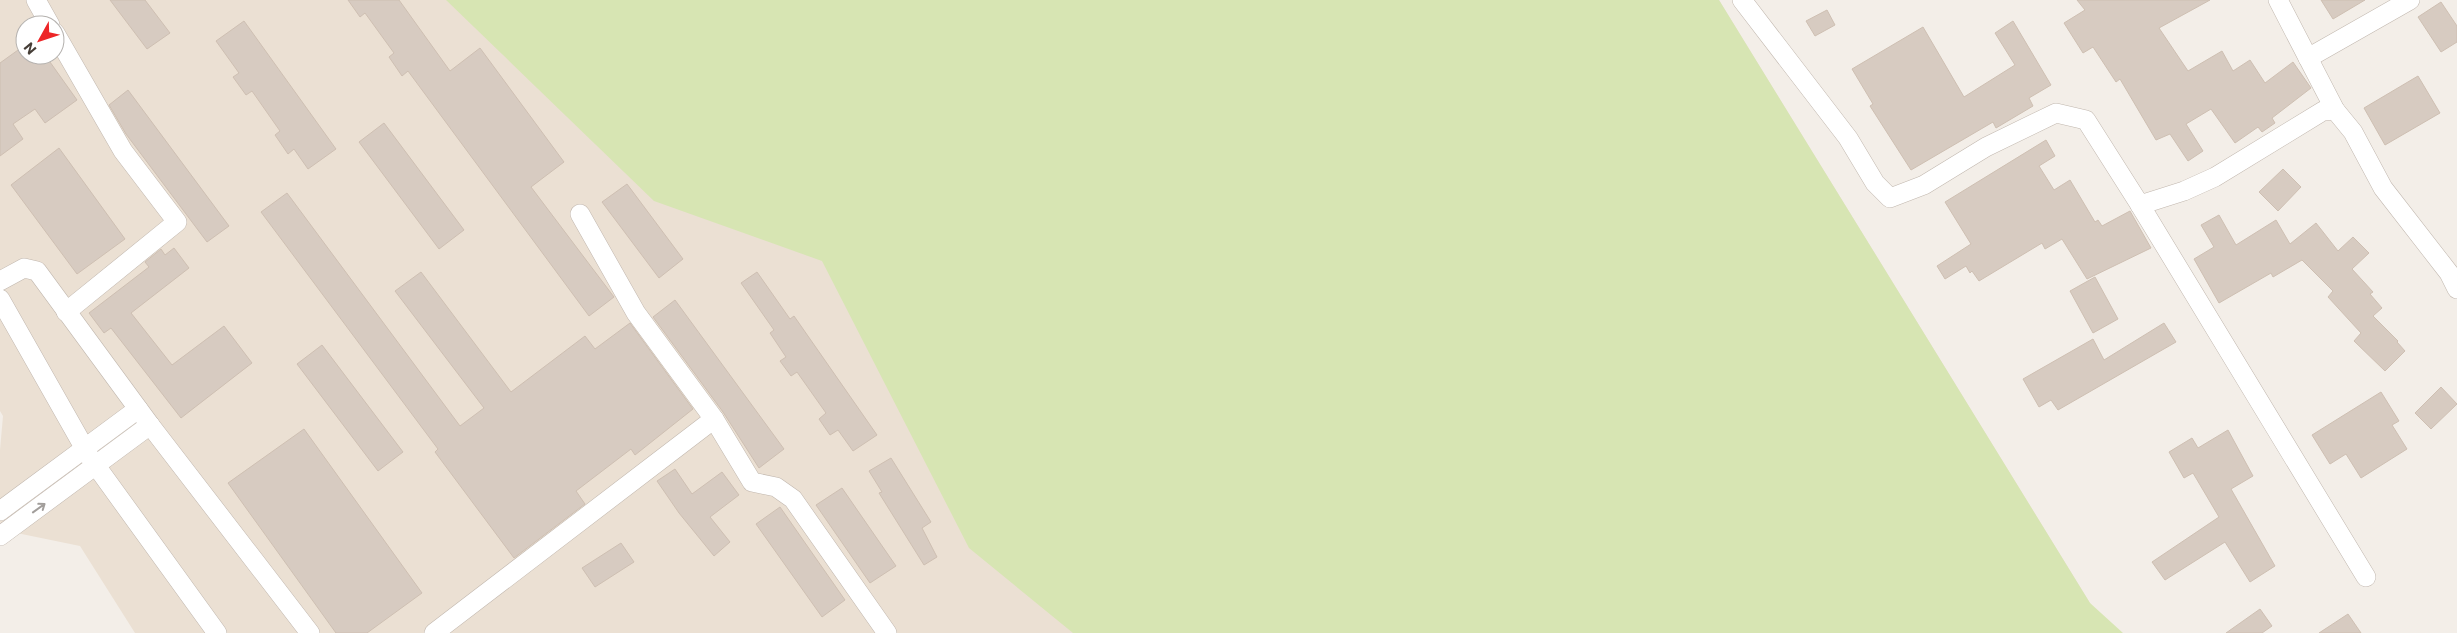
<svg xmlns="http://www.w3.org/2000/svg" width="2457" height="633" font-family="Commissioner,sans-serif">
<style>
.education{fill:#ebe0d3;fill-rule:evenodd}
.green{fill:#d7e5b3}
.building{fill:#d7cbc1;stroke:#cebfb2}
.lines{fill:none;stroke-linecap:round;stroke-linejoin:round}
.minor-casing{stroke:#c1b7ae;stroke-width:20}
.minor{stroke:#fff;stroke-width:19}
.oneway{stroke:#a29e9b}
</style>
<rect width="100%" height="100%" fill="#f3eee8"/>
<path class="education" d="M0 0H1719L2090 603 2111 633H135L80 546 7 531 0 522V450L3 416 0 411ZM25 25H55V55H25Z"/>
<polygon class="green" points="446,0 1719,0 2090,603 2123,633 1073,633 969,548 822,261 654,201"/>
<g class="building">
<polygon points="110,0 145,0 170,33 147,49"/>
<polygon points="348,0 399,0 450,71 480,48 564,162 531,187 614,297 589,316 408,71 402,76 389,57 394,53 365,13 360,17"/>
<polygon points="2077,0 2210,0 2159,28 2188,71 2222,51 2233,71 2250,60 2265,83 2293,62 2311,88 2272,118 2275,123 2262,132 2258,127 2235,143 2211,109 2186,124 2203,151 2188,161 2170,134 2156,140 2120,79 2116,82 2093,47 2083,53 2064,23 2085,10"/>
<polygon points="2321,0 2365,0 2333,19"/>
<polygon points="2441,2 2457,26 2457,42 2441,52 2418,17"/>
<polygon points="1827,10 1835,25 1815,36 1806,21"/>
<polygon points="244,21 336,149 308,169 294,149 288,154 275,135 280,131 252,91 246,95 233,77 239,73 216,41"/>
<polygon points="2013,21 2051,85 2029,98 2033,106 1996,128 1993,122 1911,170 1870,106 1873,104 1852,69 1923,27 1964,97 2015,65 1995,33"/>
<polygon points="25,45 25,55 45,55 77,100 45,123 35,109 13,124 23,139 0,156 0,63"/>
<polygon points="2418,76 2440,113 2385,145 2364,108"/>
<polygon points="128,90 229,226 207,242 126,134 109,105"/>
<polygon points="384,123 464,230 439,249 359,142"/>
<polygon points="2046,140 2055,156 2039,166 2054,190 2070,180 2095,222 2098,220 2102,226 2130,211 2151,248 2087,279 2062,239 2045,249 2042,243 1979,281 1972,271 1970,273 1966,266 1945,279 1937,266 1971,244 1945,202"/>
<polygon points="59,148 125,239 77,274 11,185"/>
<polygon points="2283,169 2301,187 2278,211 2259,192"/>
<polygon points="627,184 683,259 659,278 602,202"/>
<polygon points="287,193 460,426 484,408 395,291 421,272 511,392 585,336 595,349 630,323 693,409 635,455 631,449 576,491 585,504 514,558 435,452 438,449 261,212"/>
<polygon points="2219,215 2236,245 2276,220 2290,244 2316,223 2338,251 2353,237 2369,253 2352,269 2373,292 2370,294 2382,308 2373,316 2398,341 2397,342 2405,351 2385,371 2354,341 2361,333 2328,297 2333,291 2302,260 2273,277 2271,273 2219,303 2194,259 2214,247 2201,225"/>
<polygon points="174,248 189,268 131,313 172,365 224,326 252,363 181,418 111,328 104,333 89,313 149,267 145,262 161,249 165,255"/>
<polygon points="757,272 790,319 794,316 877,435 853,451 838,430 830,435 819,419 826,413 797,372 791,376 780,361 786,357 770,333 774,330 741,283"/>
<polygon points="2095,277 2118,319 2093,333 2070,291"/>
<polygon points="675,300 784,449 759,468 723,412 653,317"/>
<polygon points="2164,323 2176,342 2058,410 2051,400 2039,407 2023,379 2093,339 2104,360"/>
<polygon points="322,345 403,452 378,471 297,364"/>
<polygon points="2441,387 2457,404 2431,429 2415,413"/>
<polygon points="2381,392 2399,421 2392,425 2407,449 2361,478 2346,454 2330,464 2312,435"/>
<polygon points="304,429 422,593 367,633 336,633 228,483"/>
<polygon points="2228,430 2253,476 2231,489 2275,566 2250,582 2225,542 2165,580 2152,562 2219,517 2193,473 2184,478 2169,452 2192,438 2198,448"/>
<polygon points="891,458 931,522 922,528 937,557 924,565 879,493 882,492 869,471"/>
<polygon points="675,469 692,494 722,472 739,495 710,517 730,542 714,556 679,513 657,481"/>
<polygon points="842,488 896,566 870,583 816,505"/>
<polygon points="780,507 845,600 822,617 756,524"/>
<polygon points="621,543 634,562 595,587 582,568"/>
<polygon points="2260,609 2272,626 2262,633 2226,633"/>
<polygon points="2348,614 2361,633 2319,633"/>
</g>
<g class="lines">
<defs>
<g id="minor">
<polyline points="36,0 50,25"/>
<polyline points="1742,0 1848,138 1875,183 1890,198 1924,185 1986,147 2056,113 2086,120 2140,205 2184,191 2215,177 2323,111 2335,110"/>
<polyline points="2278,0 2335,110 2353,132 2383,188 2449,273 2457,289"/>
<polyline points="55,33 123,151 177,222 66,312"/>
<polyline points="2308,58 2410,0"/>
<polyline points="2140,205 2366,577"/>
<polyline points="580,214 636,313 714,419 752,482 776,487 793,499 887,633"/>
<polyline points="0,281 24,268 37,271 150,425 310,633"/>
<polyline points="0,299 89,456 217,633"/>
<polyline points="0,511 138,409"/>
<polyline points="0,536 150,425"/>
<polyline points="434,633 714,419"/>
</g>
</defs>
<use href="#minor" class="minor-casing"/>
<use href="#minor" class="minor"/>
</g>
<defs><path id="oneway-shaft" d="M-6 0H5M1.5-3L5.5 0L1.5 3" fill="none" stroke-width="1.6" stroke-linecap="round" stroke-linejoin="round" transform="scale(1.25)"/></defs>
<use class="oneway" href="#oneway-shaft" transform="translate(39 508) rotate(-36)"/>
<g transform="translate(40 40) rotate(230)"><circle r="24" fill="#ffffff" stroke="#b5b2af"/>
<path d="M0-4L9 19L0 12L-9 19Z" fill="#ed2527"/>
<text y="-8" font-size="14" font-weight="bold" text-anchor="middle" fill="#463e37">N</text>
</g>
</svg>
